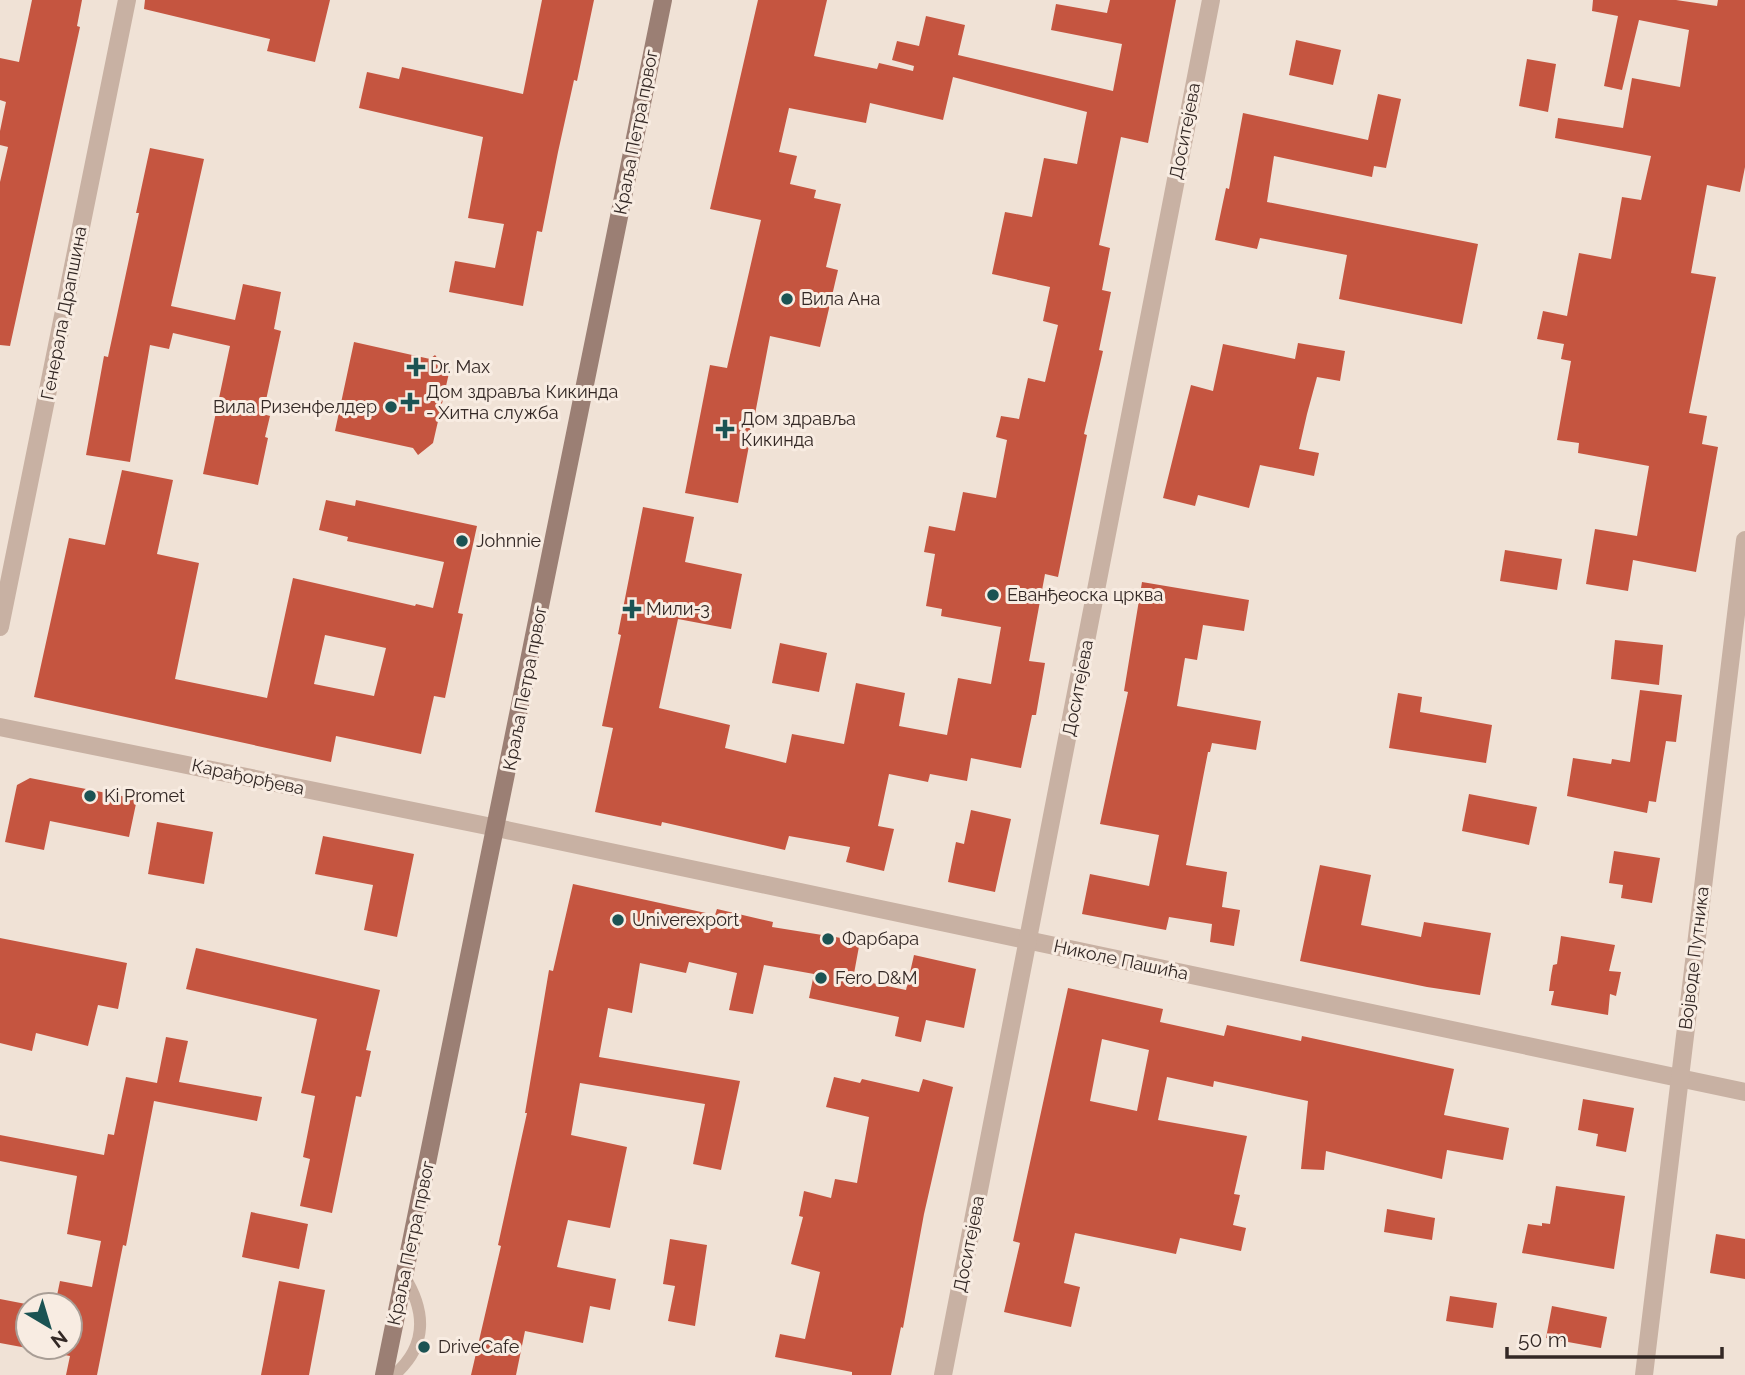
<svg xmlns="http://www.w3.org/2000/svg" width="1745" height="1375" font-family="Raleway,sans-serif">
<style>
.building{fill:#c55540;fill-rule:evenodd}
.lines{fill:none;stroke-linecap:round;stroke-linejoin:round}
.lane{stroke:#c8b1a3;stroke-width:12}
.street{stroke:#c8b1a3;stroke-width:18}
.secondary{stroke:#9b7f74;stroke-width:18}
.poi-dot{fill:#1b5353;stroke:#f8ece2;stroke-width:2.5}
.labels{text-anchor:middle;stroke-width:6;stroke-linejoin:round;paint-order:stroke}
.street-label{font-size:18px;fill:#332825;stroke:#f8ece2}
.poi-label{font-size:18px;fill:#332825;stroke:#f8ece2;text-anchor:start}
</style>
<rect width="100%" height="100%" fill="#f0e2d6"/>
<g class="building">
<polygon points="32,0 82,0 77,26 80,27 10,346 0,345 0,182 8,147 0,145 0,131 6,102 0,100 0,58 19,62"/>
<polygon points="145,0 330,0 315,62 267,51 270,39 144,9"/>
<polygon points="542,0 594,0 577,81 574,80 558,152 542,232 537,231 523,306 449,292 455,261 495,268 504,224 468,218 483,137 359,108 367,72 399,79 402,67 523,94"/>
<polygon points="758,0 827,0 814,56 877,69 879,63 913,71 914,66 892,60 897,41 919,46 926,16 965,25 958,55 1113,91 1122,44 1051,30 1056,4 1107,13 1110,0 1176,0 1148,143 1121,137 1099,245 1110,248 1102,290 1111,292 1099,350 1103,351 1084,434 1087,435 1058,577 1045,574 1029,661 1045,663 1036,715 1032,715 1021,768 971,758 967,781 930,774 928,782 889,774 878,826 894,829 884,871 846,862 850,847 789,836 785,850 662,822 661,826 595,812 613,728 602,726 621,635 618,634 643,507 694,517 685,562 742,574 731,629 678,619 659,708 730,725 725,748 786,763 792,734 844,744 856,683 905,693 899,726 947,735 958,678 991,684 1001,627 941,616 942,609 926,606 935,554 924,552 929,526 955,531 963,492 996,498 1007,440 996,437 1001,416 1019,419 1028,378 1045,382 1058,325 1043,321 1050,287 992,274 1005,212 1032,217 1044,158 1077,164 1087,112 953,77 943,120 870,103 866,123 789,108 779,152 797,156 790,184 816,190 814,198 841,204 826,267 838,270 820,347 770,336 738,503 685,493 710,365 727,368 761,220 710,209"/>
<polygon points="1593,0 1676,0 1717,6 1718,0 1745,0 1745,167 1740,192 1707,185 1691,273 1716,277 1689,413 1707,416 1702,444 1718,447 1696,572 1633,560 1628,591 1586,584 1595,529 1637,536 1649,466 1578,453 1579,443 1557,440 1571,361 1561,359 1564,344 1537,339 1543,311 1567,316 1579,253 1611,259 1622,197 1641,200 1651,156 1555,138 1558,118 1623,128 1632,78 1680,87 1689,30 1639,20 1622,90 1604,86 1618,16 1592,11"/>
<polygon points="1296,40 1341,50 1333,85 1289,75"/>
<polygon points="1527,59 1556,64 1548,112 1519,106"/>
<polygon points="1378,94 1401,99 1386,168 1374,166 1372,177 1274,156 1267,202 1478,244 1462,324 1339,299 1347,255 1260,238 1257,249 1215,240 1226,188 1229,189 1243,113 1368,140"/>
<polygon points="150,148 204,159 171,306 235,320 243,284 281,292 274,329 281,331 263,414 270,416 265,437 268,438 258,485 203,474 230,346 173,333 169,349 150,345 130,462 86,455 104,356 108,357 139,213 136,213"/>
<polygon points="354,342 430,359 435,355 449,373 433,443 418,455 413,448 335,431"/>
<polygon points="1298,343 1345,351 1340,381 1317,377 1307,414 1299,449 1319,453 1314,476 1260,465 1249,508 1198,495 1195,506 1163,498 1191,385 1213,391 1223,344 1295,359"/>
<path d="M122 470 173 480 157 554 199 563 175 679 267 698 293 578 415 606 416 604 433 608 444 562 347 541 348 537 319 530 326 500 355 506 356 500 477 526 458 613 463 614 445 698 434 696 421 754 336 736 331 762 34 697 69 538 105 545ZM325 635 386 648 374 696 314 684Z"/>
<polygon points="1505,550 1562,559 1557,590 1500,581"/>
<polygon points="1142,582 1249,600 1244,631 1203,625 1197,660 1185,658 1177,706 1261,721 1256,750 1212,743 1210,752 1208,752 1186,865 1227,872 1222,907 1240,910 1234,946 1210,942 1212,924 1169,917 1166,930 1082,914 1090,874 1149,886 1159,835 1100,824 1128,692 1124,691"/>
<polygon points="1615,640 1663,645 1659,685 1611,679"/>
<polygon points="780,643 827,653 819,692 772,683"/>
<polygon points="1640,690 1682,695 1676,742 1666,741 1656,802 1649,801 1647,813 1567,796 1573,758 1611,764 1612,759 1630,762"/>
<polygon points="1398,693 1422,697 1420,712 1492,725 1486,763 1389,748"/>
<polygon points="30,778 137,799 129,837 50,821 44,850 5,842 17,785"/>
<polygon points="1469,794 1537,807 1529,845 1462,831"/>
<polygon points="971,810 1011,819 995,892 948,882 956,842 964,844"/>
<polygon points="157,822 213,832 204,884 148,874"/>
<polygon points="323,836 414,854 397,937 364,930 373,885 315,874"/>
<polygon points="1614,851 1660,858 1652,903 1621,898 1623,885 1609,883"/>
<polygon points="1320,865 1371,875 1361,925 1421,937 1424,922 1491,933 1480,995 1427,987 1300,961"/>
<polygon points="573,884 715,915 717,909 773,922 772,927 860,941 853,979 906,990 914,955 976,969 964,1028 926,1020 921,1042 895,1036 899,1017 809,998 814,974 764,965 753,1014 729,1010 737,973 689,962 686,973 640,963 632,1013 608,1008 599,1057 740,1081 721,1170 693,1164 705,1104 580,1083 571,1135 627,1147 610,1228 568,1220 557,1267 616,1279 610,1310 590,1306 583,1343 525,1331 516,1375 471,1375 501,1246 498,1245 527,1113 525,1113 549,970 553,971"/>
<polygon points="1561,936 1615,945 1609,971 1621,972 1616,996 1610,994 1608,1015 1551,1005 1554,991 1549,991 1551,976 1553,965 1557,964"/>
<polygon points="0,938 127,963 118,1009 98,1005 88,1046 36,1033 32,1051 0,1043"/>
<polygon points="196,948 380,990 366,1050 371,1051 361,1097 356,1096 332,1213 300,1206 310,1159 303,1157 315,1096 301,1093 317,1019 186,989"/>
<path d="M1068 988 1163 1009 1160 1022 1224 1036 1227 1025 1301 1041 1302 1036 1454 1069 1444 1115 1509 1128 1503 1160 1447 1150 1442 1179 1326 1151 1324 1170 1301 1169 1308 1101 1214 1081 1213 1087 1167 1077 1158 1120 1247 1136 1234 1194 1240 1195 1233 1225 1246 1228 1241 1251 1180 1238 1176 1254 1075 1233 1064 1283 1080 1287 1071 1327 1004 1312 1020 1243 1013 1241ZM1102 1039 1149 1050 1137 1111 1090 1101Z"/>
<polygon points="166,1037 188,1041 179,1082 262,1097 257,1121 154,1101 126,1246 123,1245 97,1375 66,1375 70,1356 0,1343 0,1299 31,1305 28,1305 28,1347 70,1347 70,1305 55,1305 60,1281 92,1287 101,1241 67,1234 77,1176 0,1161 0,1135 104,1155 108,1134 114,1135 126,1077 157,1083"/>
<polygon points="834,1077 860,1083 862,1079 919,1092 923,1079 953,1087 924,1214 903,1328 901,1327 891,1375 852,1375 852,1372 775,1357 780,1334 805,1339 820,1272 791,1264 803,1217 799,1216 804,1191 831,1198 835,1179 857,1183 869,1117 826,1107"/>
<polygon points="1583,1099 1634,1108 1626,1152 1596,1146 1598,1134 1578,1130"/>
<polygon points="1556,1186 1625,1196 1614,1269 1522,1253 1528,1224 1542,1226 1542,1223 1550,1224"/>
<polygon points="1387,1209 1435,1218 1432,1240 1384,1232"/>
<polygon points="251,1212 308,1224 299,1269 242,1257"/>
<polygon points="1716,1234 1745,1239 1745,1279 1710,1273"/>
<polygon points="670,1239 707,1245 695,1326 668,1321 675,1286 663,1284"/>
<polygon points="279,1281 325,1290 309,1375 261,1375"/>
<polygon points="1450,1296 1497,1303 1493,1328 1446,1321"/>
<polygon points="1552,1306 1607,1317 1601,1348 1546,1338"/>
</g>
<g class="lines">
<path class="lane" d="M394 1375C428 1346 426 1311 404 1276"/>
<g class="street">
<polyline points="0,627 127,0"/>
<polyline points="0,727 497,828 1745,1092"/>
<polyline points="943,1375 1211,0"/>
<polyline points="1644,1375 1745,540"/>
</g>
<polyline class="secondary" points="384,1375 663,0"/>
</g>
<g class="poi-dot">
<circle cx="787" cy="299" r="7"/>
<path d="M412.5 356.5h7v7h7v7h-7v7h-7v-7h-7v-7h7z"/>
<path d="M406.5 391.5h7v7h7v7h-7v7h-7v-7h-7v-7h7z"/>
<circle cx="391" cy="407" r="7"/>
<path d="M721.5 418.5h7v7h7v7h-7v7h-7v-7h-7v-7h7z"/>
<circle cx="462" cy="541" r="7"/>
<circle cx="993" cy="595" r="7"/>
<path d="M628.5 598.5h7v7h7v7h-7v7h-7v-7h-7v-7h7z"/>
<circle cx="90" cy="796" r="7"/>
<circle cx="618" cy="920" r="7"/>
<circle cx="828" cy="939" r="7"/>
<circle cx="821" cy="978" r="7"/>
<circle cx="424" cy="1347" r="7"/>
</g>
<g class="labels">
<g class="street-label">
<text transform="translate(1185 131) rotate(-79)" y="6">Доситејева</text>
<text transform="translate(636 132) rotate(-79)" y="6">Краља Петра првог</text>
<text transform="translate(64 313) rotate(-79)" y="6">Генерала Драпшина</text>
<text transform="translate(525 688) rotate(-79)" y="6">Краља Петра првог</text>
<text transform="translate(1078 688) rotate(-79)" y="6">Доситејева</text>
<text transform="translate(248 777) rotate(12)" y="6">Карађорђева</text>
<text transform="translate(1694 958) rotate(-83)" y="6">Војводе Путника</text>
<text transform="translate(1121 960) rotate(12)" y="6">Николе Пашића</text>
<text transform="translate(411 1243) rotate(-78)" y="6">Краља Петра првог</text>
<text transform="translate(969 1244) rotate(-79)" y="6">Доситејева</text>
</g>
<g class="poi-label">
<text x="801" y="305">Вила Ана</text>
<text x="430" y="373">Dr. Max</text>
<text x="426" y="398">Дом здравља Кикинда<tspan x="426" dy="21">- Хитна служба</tspan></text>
<text x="377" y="413" text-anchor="end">Вила Ризенфелдер</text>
<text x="741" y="425">Дом здравља<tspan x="741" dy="21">Кикинда</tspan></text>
<text x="476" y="547">Johnnie</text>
<text x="1007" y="601">Еванђеоска црква</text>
<text x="646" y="615">Мили-3</text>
<text x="104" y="802">Ki Promet</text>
<text x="632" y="926">Univerexport</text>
<text x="842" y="945">Фарбара</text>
<text x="835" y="984">Fero D&amp;M</text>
<text x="438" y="1353">DriveCafe</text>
</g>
</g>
<g transform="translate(49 1326) rotate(142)"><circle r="33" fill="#f8ece2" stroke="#a99e96" stroke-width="2"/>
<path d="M0-5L12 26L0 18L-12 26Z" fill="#1b5353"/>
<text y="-10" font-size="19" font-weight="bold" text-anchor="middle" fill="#332825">N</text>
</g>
<path d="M1507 1347v10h215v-10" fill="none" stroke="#332825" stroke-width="3.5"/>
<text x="1518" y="1347" font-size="21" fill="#332825" stroke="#f8ece2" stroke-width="5" paint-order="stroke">50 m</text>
</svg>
